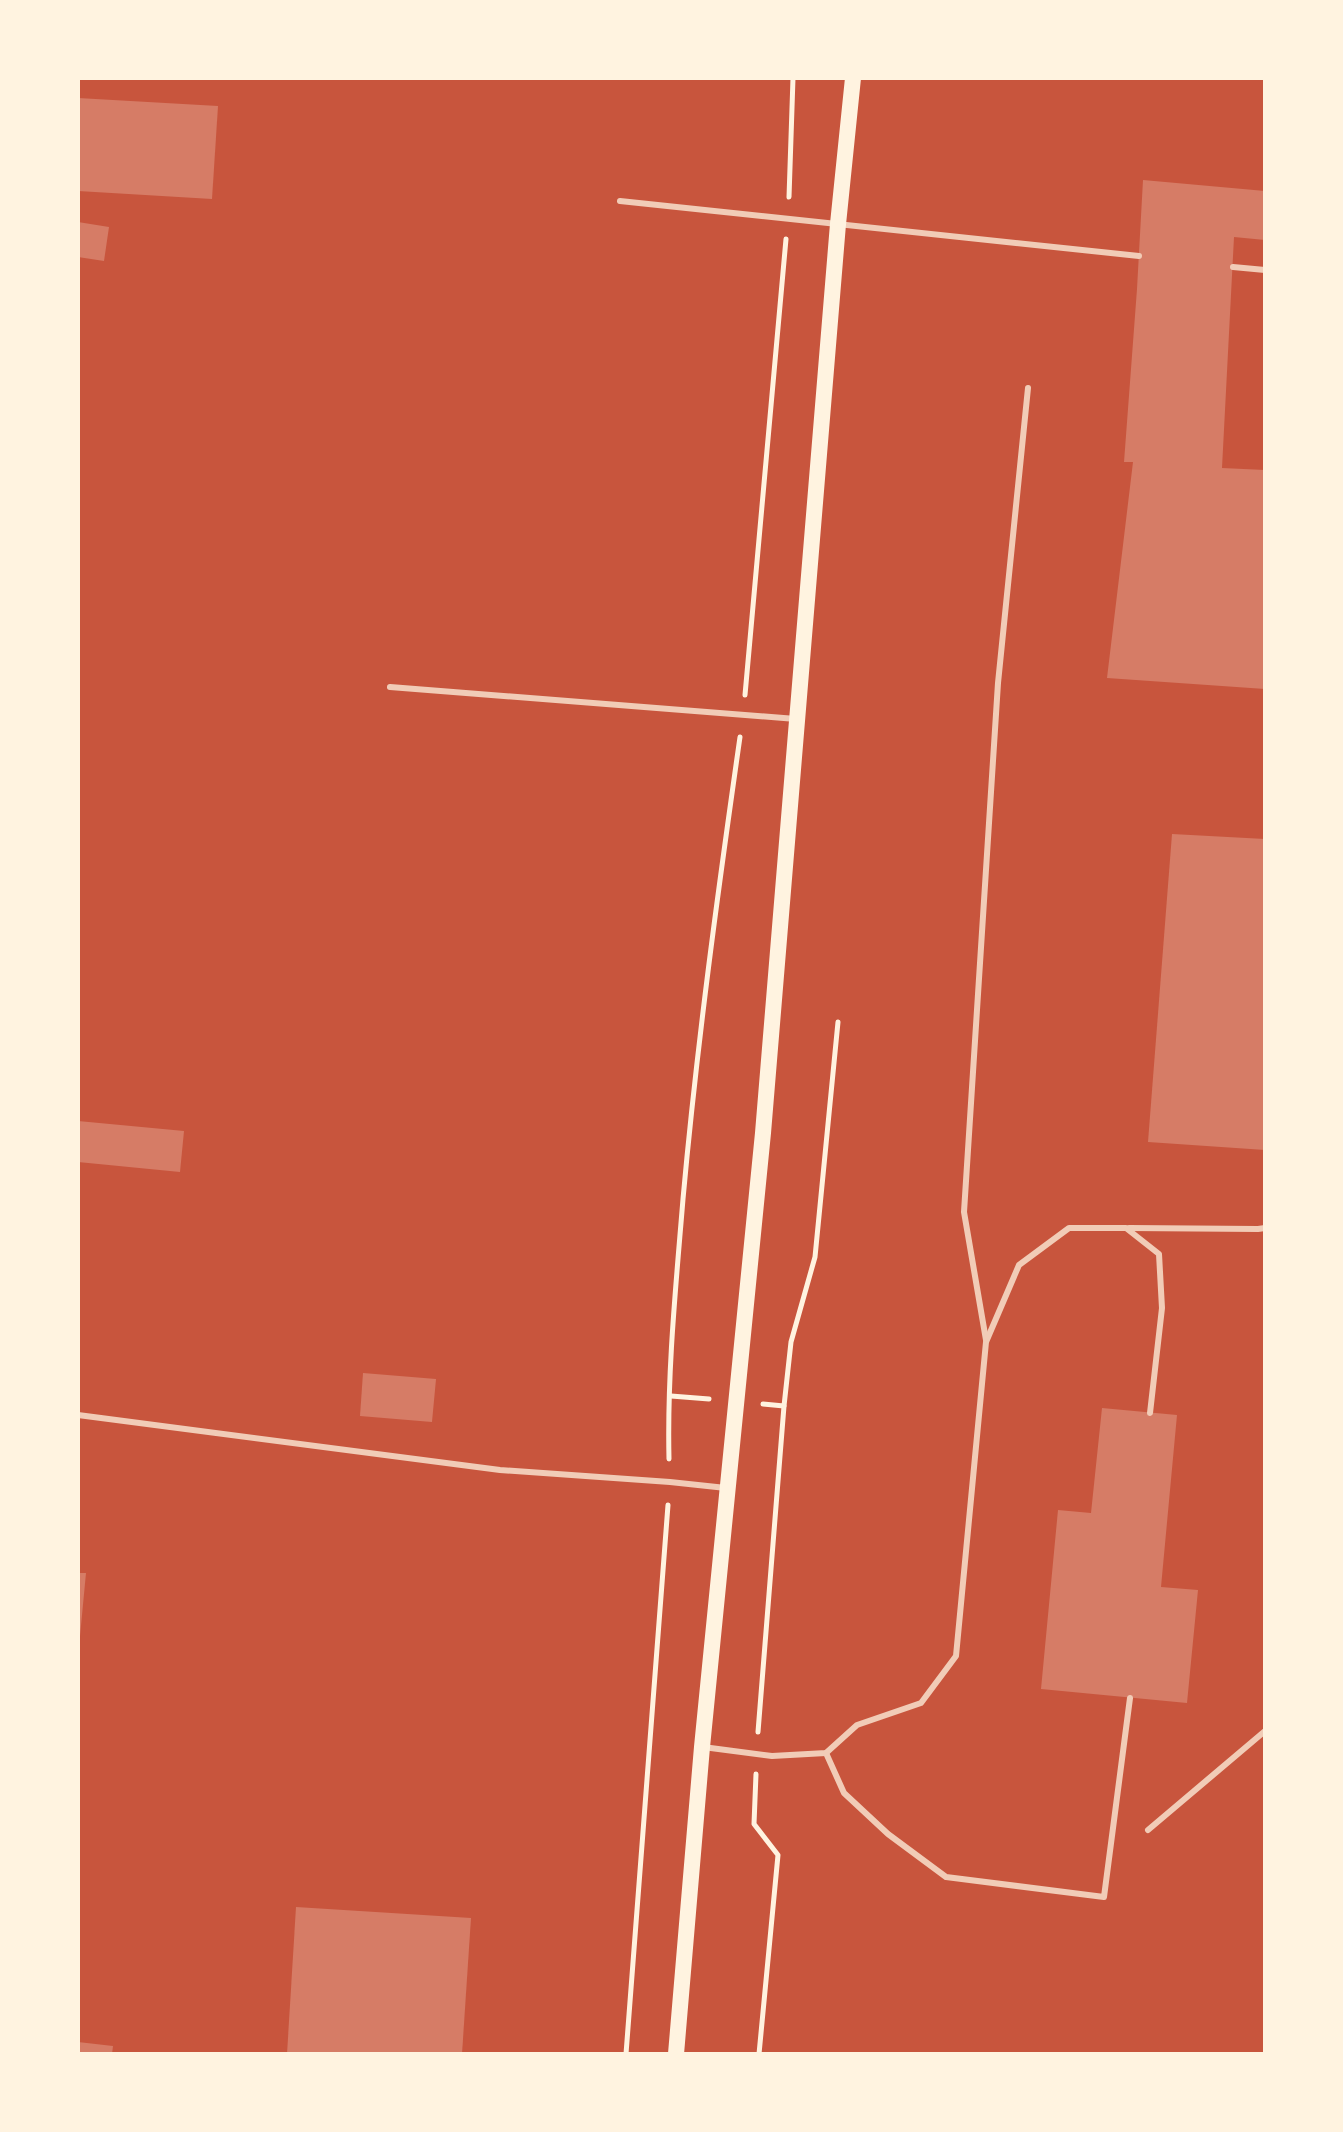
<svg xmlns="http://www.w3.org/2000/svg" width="1343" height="2132" font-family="'Exo 2',sans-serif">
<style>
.building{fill:#d67c66}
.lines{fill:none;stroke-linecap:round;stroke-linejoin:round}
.path{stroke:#fff3e0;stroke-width:5}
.service{stroke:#f1ccb7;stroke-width:6}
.secondary{stroke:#fff3e0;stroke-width:16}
</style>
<rect width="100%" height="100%" fill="#c8553d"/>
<g class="building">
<polygon points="78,98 218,106 212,199 78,191"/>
<polygon points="1143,180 1265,191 1265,240 1234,237 1222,468 1265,470 1265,689 1107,678 1133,462 1124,462 1137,289"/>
<polygon points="78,222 109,227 104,261 78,257"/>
<polygon points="1172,834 1265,839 1265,1150 1148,1142"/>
<polygon points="78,1121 184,1131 180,1172 78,1162"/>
<polygon points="363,1373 436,1379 432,1422 360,1416"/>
<polygon points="1102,1408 1177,1415 1161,1587 1198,1590 1187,1703 1041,1689 1058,1510 1091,1513"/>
<polygon points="78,1573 86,1573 80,1636 78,1636"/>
<polygon points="296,1907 471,1918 462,2054 287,2054"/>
<polygon points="78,2042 113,2046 112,2054 78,2054"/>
</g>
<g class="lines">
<g class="path">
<polyline points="789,197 793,78"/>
<polyline points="745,695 786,239"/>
<polyline points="671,1396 709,1399"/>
<polyline points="763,1404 784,1406 791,1342 815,1257 838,1022"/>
<path d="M669 1459C667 1372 676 1285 683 1199 697 1044 718 891 740 737"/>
<polyline points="758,1732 784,1406"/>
<polyline points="756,1774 754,1824 778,1855 759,2054"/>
<polyline points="626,2054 668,1505"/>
</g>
<g class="service">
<polyline points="620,201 1139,256"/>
<polyline points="1233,267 1265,270"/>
<polyline points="390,687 796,719"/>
<polyline points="1129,1228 1258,1229 1265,1228"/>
<polyline points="986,1340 964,1212 998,683 1028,388"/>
<polyline points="78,1415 500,1470 670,1482 726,1488"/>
<polyline points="703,1747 772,1756 826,1753 857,1725 921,1703 956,1656 986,1342 1019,1265 1069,1228 1126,1228 1159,1254 1162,1308 1150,1413"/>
<polyline points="826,1753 844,1793 888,1834 946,1877 1104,1897 1130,1698"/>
<polyline points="1148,1830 1265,1731"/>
</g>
<polyline class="secondary" points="676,2054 702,1747 763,1133 838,224 853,78"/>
</g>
<rect width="1343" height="2132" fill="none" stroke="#fff3e0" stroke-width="160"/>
</svg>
